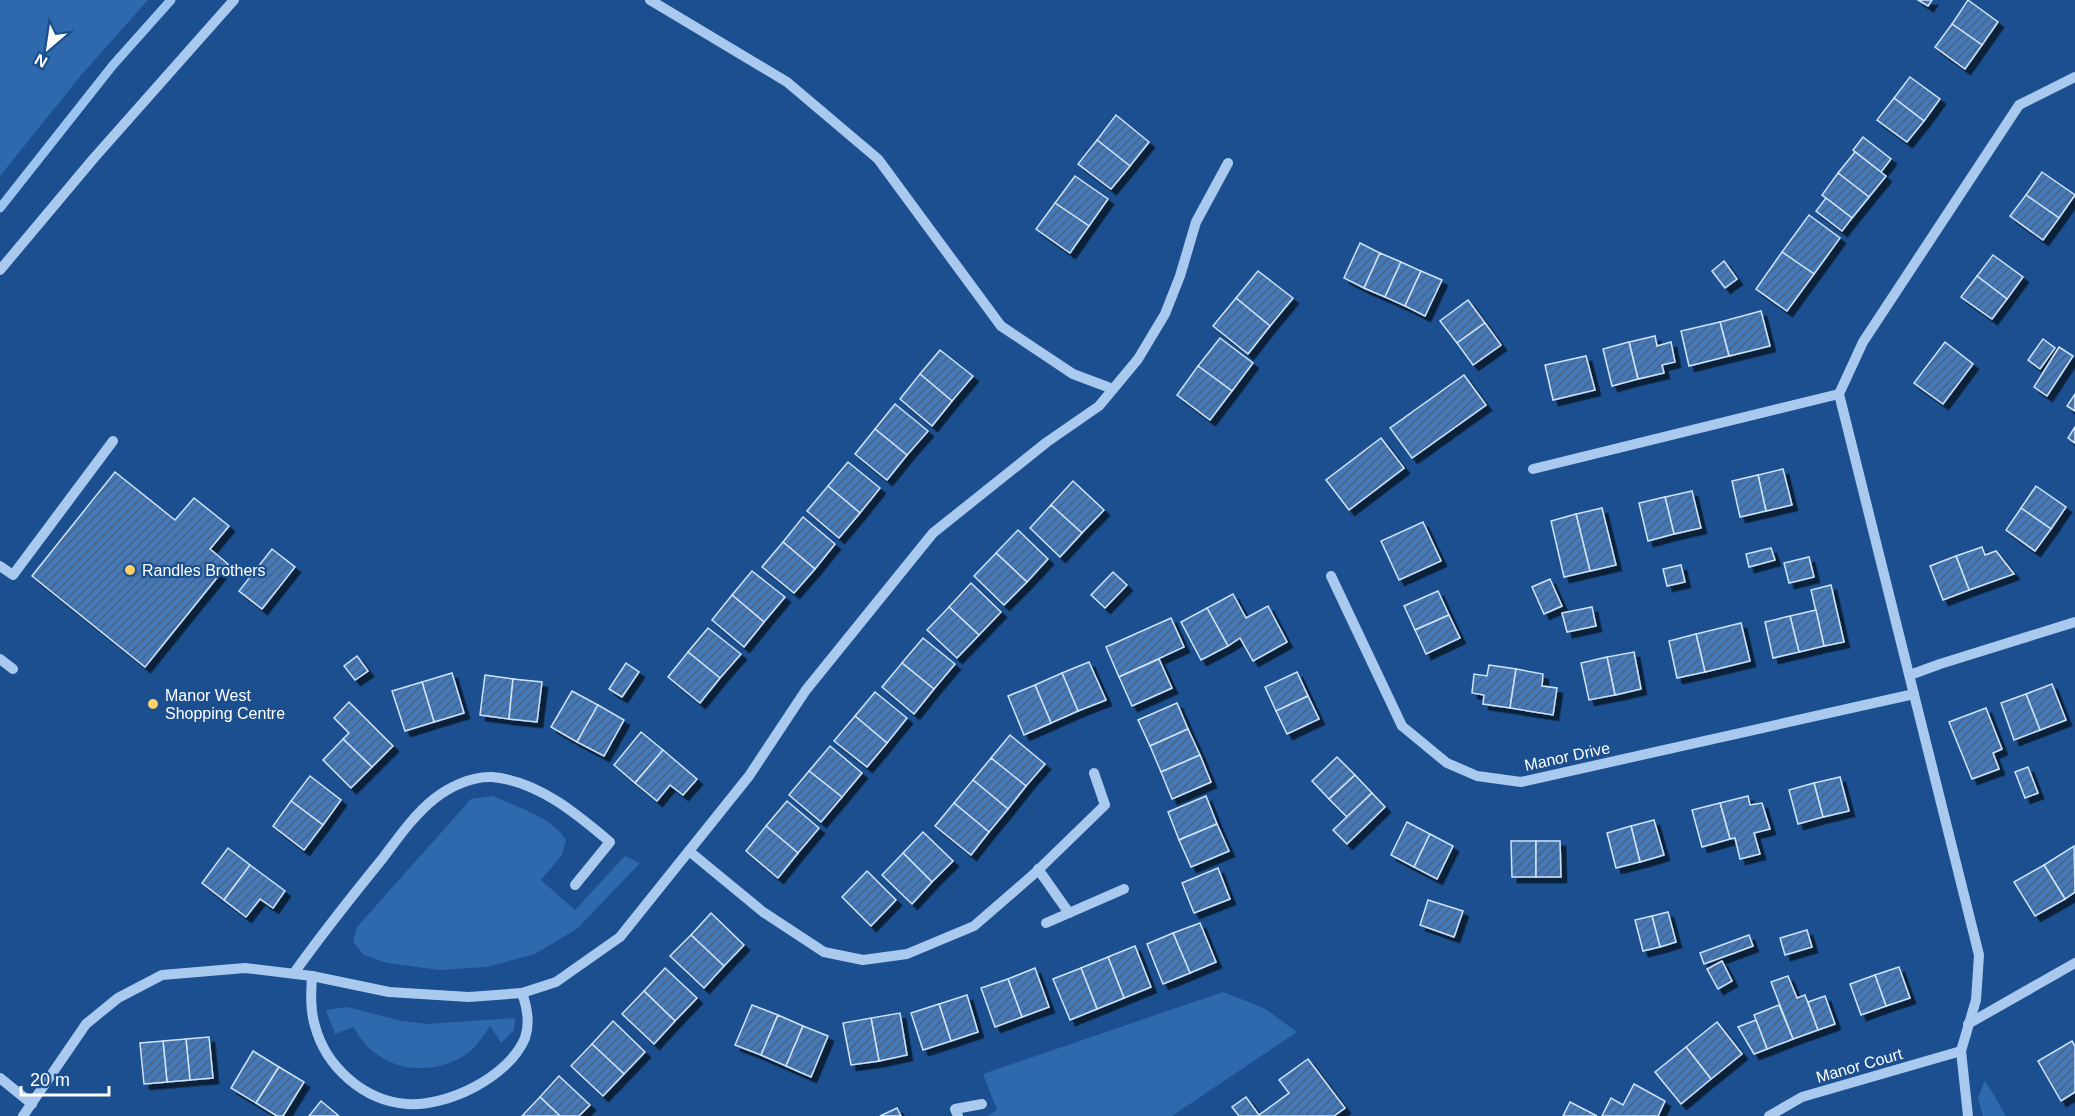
<svg xmlns="http://www.w3.org/2000/svg" width="2075" height="1116" font-family="Arial,sans-serif">
<style>
.grass{fill:#2e69ad}
.lines{fill:none;stroke-linecap:round;stroke-linejoin:round}
.stream{stroke:#9cc4f0;stroke-width:9}
.building{fill:url(#building-hatch);stroke:#cfe3fa;stroke-width:1.5;filter:url(#shadow)}
.minor{stroke:#a9c9ee;stroke-width:10}
.poi-dot{fill:#ffd166;stroke:#1b4f8f;stroke-width:2}
.labels{text-anchor:middle;stroke-width:4.5;stroke-linejoin:round;paint-order:stroke}
.poi-label{font-size:16px;fill:#fff;stroke:#1b4f8f;text-anchor:start}
.street-label{font-size:16px;fill:#fff;stroke:#1b4f8f}
</style>
<defs>
<pattern id="building-hatch" width="6" height="6" patternUnits="userSpaceOnUse" patternTransform="scale(1.5)"><rect width="6" height="6" fill="#4478b7"/><path d="M-1 1l2-2M0 6l6-6M5 7l2-2" fill="none" stroke="#486282"/></pattern>
<filter id="shadow"><feDropShadow dx="5.5" dy="5.5" stdDeviation="0" flood-color="#0009"/></filter>
</defs>
<rect width="100%" height="100%" fill="#1b4f8f"/>
<g class="grass">
<polygon points="0,0 148,0 83,73 0,176"/>
<path d="M493 796C516 807 552 817 566 840L562 855 541 880 575 910 625 856 640 863 578 928 535 954 487 967 439 970 387 963 364 955 353 942 357 927 471 799Z"/>
<polygon points="1223,992 1264,1008 1297,1032 1172,1116 987,1116 997,1110 983,1074"/>
<path d="M347 1007 402 1021 428 1024 515 1018 514 1030 501 1043 490 1026C484 1035 478 1045 469 1052 443 1073 400 1074 374 1052 365 1045 359 1036 353 1027L335 1034 326 1010Z"/>
<polygon points="1985,1080 2006,1116 1983,1116 1978,1098"/>
</g>
<g class="lines">
<polyline class="stream" points="0,208 113,65 171,0"/>
</g>
<g class="building">
<polygon points="1918,0 1932,0 1928,6"/>
<polygon points="1968,0 1998,22 1982,45 1952,24"/>
<polygon points="1952,24 1982,45 1965,69 1935,47"/>
<polygon points="1910,77 1940,99 1924,121 1894,98"/>
<polygon points="1894,98 1924,121 1907,142 1877,120"/>
<polygon points="1116,115 1149,142 1130,166 1097,140"/>
<polygon points="1863,137 1891,159 1881,172 1853,150"/>
<polygon points="1097,140 1130,166 1111,189 1078,164"/>
<polygon points="1855,152 1886,176 1869,197 1838,173"/>
<polygon points="2042,172 2075,195 2059,218 2026,195"/>
<polygon points="1838,173 1869,197 1852,218 1822,195"/>
<polygon points="1075,176 1108,199 1089,226 1055,203"/>
<polygon points="2026,195 2059,218 2043,240 2010,216"/>
<polygon points="1826,198 1852,218 1842,231 1816,211"/>
<polygon points="1055,203 1089,226 1070,253 1036,229"/>
<polygon points="1809,215 1840,238 1814,274 1782,252"/>
<polygon points="1360,243 1380,253 1364,288 1344,278"/>
<polygon points="1782,252 1814,274 1787,311 1756,289"/>
<polygon points="1380,253 1401,262 1385,297 1364,288"/>
<polygon points="1993,255 2023,277 2007,299 1977,276"/>
<polygon points="1724,261 1737,279 1725,288 1712,271"/>
<polygon points="1401,262 1421,271 1405,306 1385,297"/>
<polygon points="1258,271 1293,298 1270,326 1236,298"/>
<polygon points="1421,271 1442,280 1425,316 1405,306"/>
<polygon points="1977,276 2007,299 1992,319 1961,297"/>
<polygon points="1236,298 1270,326 1248,354 1213,326"/>
<polygon points="1468,300 1485,323 1457,343 1440,321"/>
<polygon points="1761,311 1770,346 1729,356 1720,322"/>
<polygon points="1720,322 1729,356 1689,366 1681,331"/>
<polygon points="1485,323 1501,345 1473,365 1457,343"/>
<polygon points="1655,336 1657,346 1671,342 1675,362 1662,365 1664,373 1638,379 1629,342"/>
<polygon points="1220,338 1253,363 1232,391 1198,366"/>
<polygon points="2043,339 2055,348 2040,369 2028,360"/>
<polygon points="1629,342 1638,379 1612,386 1603,349"/>
<polygon points="1945,342 1973,364 1943,404 1914,383"/>
<polygon points="2059,347 2073,356 2047,396 2034,387"/>
<polygon points="940,350 973,376 952,401 920,374"/>
<polygon points="1586,356 1595,390 1553,400 1545,365"/>
<polygon points="1198,366 1232,391 1210,420 1177,395"/>
<polygon points="920,374 952,401 932,426 900,399"/>
<polygon points="1464,375 1486,405 1412,458 1390,428"/>
<polygon points="2075,394 2075,411 2067,406"/>
<polygon points="895,404 928,431 907,455 875,429"/>
<polygon points="2075,427 2075,443 2068,438"/>
<polygon points="875,429 907,455 887,480 855,454"/>
<polygon points="1381,438 1404,468 1349,510 1326,480"/>
<polygon points="848,462 880,488 860,513 828,486"/>
<polygon points="1783,469 1792,505 1766,511 1758,475"/>
<polygon points="115,472 175,520 194,498 229,526 210,549 228,564 145,667 32,576"/>
<polygon points="1758,475 1766,511 1740,517 1732,481"/>
<polygon points="1073,481 1104,510 1082,533 1051,505"/>
<polygon points="828,486 860,513 839,538 807,511"/>
<polygon points="2036,486 2066,507 2051,529 2021,508"/>
<polygon points="1692,491 1701,528 1674,534 1665,497"/>
<polygon points="1665,497 1674,534 1648,541 1639,503"/>
<polygon points="1051,505 1082,533 1060,557 1030,528"/>
<polygon points="1602,508 1616,565 1590,571 1576,514"/>
<polygon points="2021,508 2051,529 2035,551 2006,530"/>
<polygon points="1576,514 1590,571 1564,577 1551,521"/>
<polygon points="803,517 835,544 815,569 783,542"/>
<polygon points="1423,522 1441,561 1399,580 1381,541"/>
<polygon points="1018,530 1048,559 1027,582 996,553"/>
<polygon points="783,542 815,569 794,593 762,567"/>
<polygon points="1982,547 1985,555 1996,551 2014,574 1969,590 1956,556"/>
<polygon points="1771,548 1775,560 1749,567 1746,554"/>
<polygon points="272,549 295,567 262,609 239,591"/>
<polygon points="996,553 1027,582 1004,605 974,576"/>
<polygon points="1956,556 1969,590 1943,600 1930,566"/>
<polygon points="1809,557 1814,577 1789,583 1784,563"/>
<polygon points="1681,565 1685,582 1667,586 1663,569"/>
<polygon points="752,571 785,597 764,622 732,595"/>
<polygon points="1113,572 1127,585 1105,608 1091,595"/>
<polygon points="1550,579 1562,606 1544,614 1532,587"/>
<polygon points="971,583 1001,612 979,635 949,607"/>
<polygon points="1831,585 1844,642 1824,646 1811,590"/>
<polygon points="1438,591 1449,615 1415,630 1404,606"/>
<polygon points="1233,594 1246,618 1268,606 1287,642 1253,661 1240,638 1228,646 1207,608"/>
<polygon points="732,595 764,622 744,647 712,620"/>
<polygon points="949,607 979,635 957,658 927,630"/>
<polygon points="1592,607 1596,626 1567,632 1562,613"/>
<polygon points="1207,608 1228,646 1201,660 1181,622"/>
<polygon points="1816,610 1824,646 1799,652 1790,616"/>
<polygon points="1449,615 1460,638 1426,654 1415,630"/>
<polygon points="1790,616 1799,652 1773,658 1765,622"/>
<polygon points="1171,618 1184,647 1119,677 1106,647"/>
<polygon points="1741,623 1750,661 1705,672 1696,634"/>
<polygon points="708,628 741,654 720,678 688,652"/>
<polygon points="1696,634 1705,672 1677,678 1669,641"/>
<polygon points="923,638 955,664 934,689 902,663"/>
<polygon points="688,652 720,678 700,703 668,677"/>
<polygon points="1634,652 1641,689 1615,695 1607,657"/>
<polygon points="357,656 368,671 355,680 344,666"/>
<polygon points="1607,657 1615,695 1589,700 1581,663"/>
<polygon points="1159,659 1172,688 1132,706 1119,677"/>
<polygon points="1089,662 1106,700 1078,711 1062,673"/>
<polygon points="626,663 639,672 622,697 609,689"/>
<polygon points="902,663 934,689 914,714 882,687"/>
<polygon points="1489,665 1516,669 1510,708 1483,704 1484,695 1472,693 1474,674 1487,676"/>
<polygon points="1516,669 1543,674 1542,686 1557,688 1553,715 1510,708"/>
<polygon points="1297,672 1308,696 1276,711 1265,687"/>
<polygon points="452,673 464,713 434,722 422,682"/>
<polygon points="1062,673 1078,711 1051,723 1035,685"/>
<polygon points="485,675 513,679 509,719 480,715"/>
<polygon points="513,679 542,682 537,722 509,719"/>
<polygon points="422,682 434,722 405,731 392,691"/>
<polygon points="2052,684 2066,720 2040,730 2026,694"/>
<polygon points="1035,685 1051,723 1024,735 1008,696"/>
<polygon points="572,691 598,705 577,742 551,727"/>
<polygon points="875,692 907,718 887,743 855,716"/>
<polygon points="2026,694 2040,730 2014,740 2001,703"/>
<polygon points="1308,696 1319,719 1287,734 1276,711"/>
<polygon points="349,702 393,746 372,767 343,739 349,733 334,718"/>
<polygon points="1177,703 1188,729 1150,746 1138,720"/>
<polygon points="598,705 624,720 604,756 577,742"/>
<polygon points="1986,708 2002,749 1993,753 1999,769 1972,779 1949,722"/>
<polygon points="855,716 887,743 867,767 834,741"/>
<polygon points="1188,729 1200,755 1161,772 1150,746"/>
<polygon points="641,732 663,750 635,783 614,765"/>
<polygon points="1010,735 1045,764 1026,786 991,758"/>
<polygon points="343,739 372,767 351,788 323,760"/>
<polygon points="830,746 862,773 842,797 809,771"/>
<polygon points="663,750 697,779 683,795 670,785 657,801 635,783"/>
<polygon points="1200,755 1211,782 1172,799 1161,772"/>
<polygon points="1337,757 1355,775 1329,799 1312,781"/>
<polygon points="991,758 1026,786 1008,809 973,780"/>
<polygon points="2028,767 2038,793 2025,798 2015,772"/>
<polygon points="809,771 842,797 821,822 789,795"/>
<polygon points="1355,775 1372,793 1347,817 1329,799"/>
<polygon points="310,776 341,800 323,825 291,801"/>
<polygon points="1840,777 1849,811 1823,817 1814,783"/>
<polygon points="973,780 1008,809 989,832 954,803"/>
<polygon points="1814,783 1823,817 1798,824 1789,790"/>
<polygon points="1372,793 1385,807 1347,844 1333,830"/>
<polygon points="1206,796 1217,824 1179,840 1168,812"/>
<polygon points="1748,796 1750,805 1762,803 1770,829 1754,833 1760,854 1740,859 1735,838 1730,839 1720,803"/>
<polygon points="291,801 323,825 304,850 273,826"/>
<polygon points="787,801 819,828 798,853 766,826"/>
<polygon points="954,803 989,832 971,855 935,826"/>
<polygon points="1720,803 1730,839 1702,847 1692,810"/>
<polygon points="1654,820 1664,855 1640,862 1631,826"/>
<polygon points="1407,822 1430,834 1414,867 1391,855"/>
<polygon points="1217,824 1229,851 1191,867 1179,840"/>
<polygon points="766,826 798,853 778,878 746,851"/>
<polygon points="1631,826 1640,862 1616,868 1607,833"/>
<polygon points="923,832 953,861 932,882 903,853"/>
<polygon points="1430,834 1453,846 1437,879 1414,867"/>
<polygon points="1511,841 1536,841 1536,877 1512,877"/>
<polygon points="1536,841 1560,841 1561,877 1536,877"/>
<polygon points="2074,846 2075,892 2065,899 2044,865"/>
<polygon points="228,848 250,865 224,900 202,883"/>
<polygon points="903,853 932,882 912,904 882,875"/>
<polygon points="250,865 285,891 273,908 260,899 246,917 224,900"/>
<polygon points="2044,865 2065,899 2035,916 2014,882"/>
<polygon points="1218,868 1230,899 1194,913 1182,883"/>
<polygon points="867,871 896,900 871,926 842,897"/>
<polygon points="1428,900 1463,911 1454,937 1420,925"/>
<polygon points="1668,912 1676,942 1660,947 1652,916"/>
<polygon points="711,913 744,945 724,966 691,935"/>
<polygon points="1652,916 1660,947 1643,951 1635,920"/>
<polygon points="1200,923 1216,962 1190,973 1173,933"/>
<polygon points="1807,930 1812,947 1785,955 1780,938"/>
<polygon points="1173,933 1190,973 1163,984 1147,944"/>
<polygon points="691,935 724,966 704,988 670,956"/>
<polygon points="1749,935 1753,946 1704,964 1700,953"/>
<polygon points="1135,946 1151,987 1124,998 1108,957"/>
<polygon points="1108,957 1124,998 1097,1009 1081,968"/>
<polygon points="1722,961 1732,981 1718,989 1707,969"/>
<polygon points="1899,967 1910,998 1886,1006 1875,975"/>
<polygon points="665,968 697,998 675,1021 644,991"/>
<polygon points="1035,968 1049,1007 1022,1017 1008,979"/>
<polygon points="1081,968 1097,1009 1070,1020 1053,979"/>
<polygon points="1875,975 1886,1006 1861,1015 1850,984"/>
<polygon points="1788,976 1797,998 1805,995 1818,1030 1793,1039 1771,982"/>
<polygon points="1008,979 1022,1017 995,1027 981,988"/>
<polygon points="644,991 675,1021 654,1044 622,1014"/>
<polygon points="967,995 978,1032 951,1041 939,1004"/>
<polygon points="1825,996 1835,1024 1818,1030 1808,1002"/>
<polygon points="939,1004 951,1041 923,1050 911,1013"/>
<polygon points="752,1005 778,1015 761,1055 735,1045"/>
<polygon points="1779,1005 1793,1039 1767,1049 1754,1015"/>
<polygon points="900,1013 907,1055 879,1061 871,1018"/>
<polygon points="778,1015 803,1026 786,1066 761,1055"/>
<polygon points="871,1018 879,1061 851,1065 843,1023"/>
<polygon points="1756,1020 1767,1049 1754,1054 1738,1027"/>
<polygon points="613,1021 645,1052 624,1074 592,1044"/>
<polygon points="1717,1022 1742,1054 1711,1079 1686,1047"/>
<polygon points="803,1026 828,1036 811,1077 786,1066"/>
<polygon points="209,1037 213,1078 190,1080 186,1039"/>
<polygon points="186,1039 190,1080 167,1082 163,1041"/>
<polygon points="163,1041 167,1082 144,1084 140,1043"/>
<polygon points="2072,1041 2075,1046 2075,1092 2061,1101 2038,1061"/>
<polygon points="592,1044 624,1074 603,1096 571,1066"/>
<polygon points="1686,1047 1711,1079 1681,1104 1655,1072"/>
<polygon points="253,1051 279,1067 256,1103 231,1088"/>
<polygon points="1308,1059 1345,1108 1334,1116 1239,1116 1232,1107 1246,1097 1259,1115 1289,1093 1279,1080"/>
<polygon points="279,1067 304,1082 283,1116 277,1116 256,1103"/>
<polygon points="559,1076 590,1105 579,1116 560,1116 540,1097"/>
<polygon points="1634,1084 1665,1101 1658,1116 1602,1116 1611,1098 1623,1105"/>
<polygon points="540,1097 560,1116 522,1116"/>
<polygon points="321,1101 339,1116 309,1116"/>
<polygon points="1570,1102 1597,1116 1563,1116"/>
<polygon points="897,1108 901,1116 880,1116"/>
</g>
<g class="lines">
<g class="minor">
<polyline points="650,0 787,82 878,159 1001,326 1073,374 1113,389"/>
<polyline points="0,270 94,158 234,0"/>
<polyline points="1533,469 1839,394"/>
<polyline points="0,566 13,575 113,441"/>
<polyline points="1331,576 1402,726 1447,763 1477,776 1521,782 1914,694"/>
<polyline points="0,659 13,669"/>
<polyline points="1910,675 1940,664 2075,622"/>
<polyline points="689,851 763,912 824,952 863,960 907,954 974,926 1035,873 1105,805 1094,773"/>
<polyline points="1038,869 1069,913"/>
<polyline points="1046,923 1124,889"/>
<path d="M294 973C322 934 352 896 383 858 398 838 414 815 434 799 449 787 472 776 492 777 538 781 577 814 610 842L575 885"/>
<path d="M312 976C311 993 310 1010 315 1026 326 1067 364 1101 407 1104 447 1107 509 1077 525 1038 530 1024 527 1007 522 993"/>
<polyline points="1968,1024 2075,963"/>
<polyline points="0,1078 32,1104"/>
<polyline points="23,1116 86,1024 118,998 162,975 245,968 312,976 389,992 469,997 522,993 556,982 620,937 749,776 806,690 933,533 1047,442 1099,406 1138,359 1165,314 1180,276 1196,222 1228,163"/>
<polyline points="958,1116 955,1109 982,1104"/>
<polyline points="1769,1116 1802,1097 1961,1051"/>
<polyline points="1968,1116 1961,1051 1976,1000 1979,955 1839,394 1863,342 2019,105 2075,77"/>
</g>
</g>
<g class="poi-dot">
<circle cx="130" cy="570" r="6"/>
<circle cx="153" cy="704" r="6"/>
</g>
<g class="labels">
<g class="poi-label">
<text x="142" y="576">Randles Brothers</text>
<text x="165" y="701">Manor West<tspan x="165" dy="18">Shopping Centre</tspan></text>
</g>
<g class="street-label">
<text transform="translate(1567 756) rotate(-12)" y="6">Manor Drive</text>
<text transform="translate(1859 1065) rotate(-16)" y="6">Manor Court</text>
</g>
</g>
<g transform="translate(48 48) rotate(209)" stroke="#1b4f8f" stroke-width="4.5" paint-order="stroke">
<path d="M0-4.5L10 22L0 15L-10 22Z" fill="#ffffff"/>
<text y="-9" font-size="16" font-weight="bold" text-anchor="middle" fill="#ffffff">N</text>
</g>
<path d="M21 1086v9h88v-9" fill="none" stroke="#ffffff" stroke-width="3"/>
<text x="30" y="1086" font-size="18" fill="#ffffff" stroke="#1b4f8f" stroke-width="4.5" paint-order="stroke">20 m</text>
</svg>
